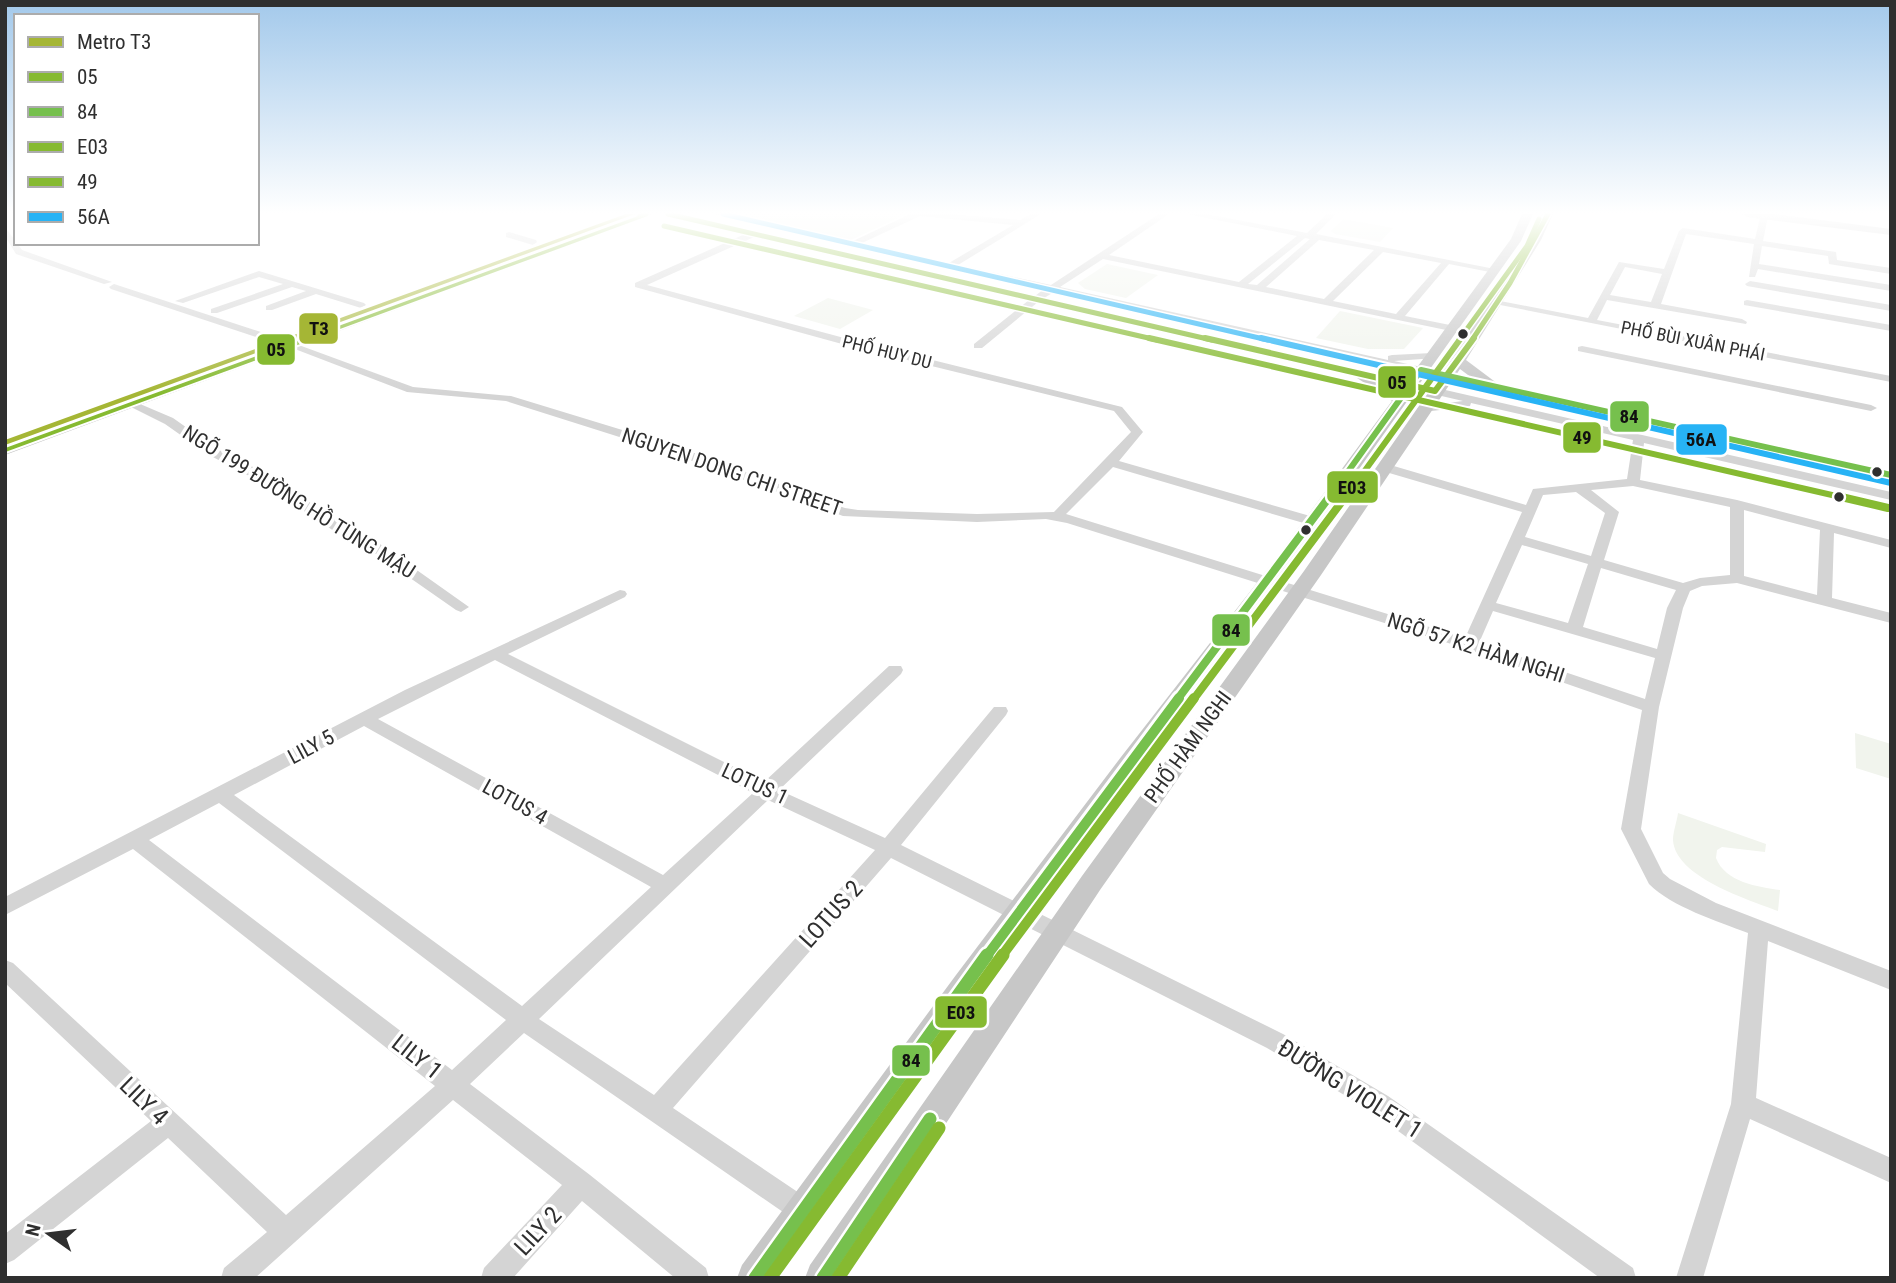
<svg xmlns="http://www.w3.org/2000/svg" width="1896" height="1283" font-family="'Roboto Condensed',sans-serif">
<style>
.green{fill:#f1f4ed}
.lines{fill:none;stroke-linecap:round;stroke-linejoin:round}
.minor{fill:#d4d4d4;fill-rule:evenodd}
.major{fill:#c7c7c7;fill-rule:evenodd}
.highway{fill:#c1c1c1;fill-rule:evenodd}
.bus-1-far1-casing{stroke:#fff;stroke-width:8}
.bus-1-casing{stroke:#fff;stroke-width:10}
.bus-2-far3-casing{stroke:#fff;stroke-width:10}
.bus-2-far2-casing{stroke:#fff;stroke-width:13}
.bus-2-far1-casing{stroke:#fff;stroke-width:16}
.bus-2-casing{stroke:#fff;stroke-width:18}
.bus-3-far4-casing{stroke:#fff;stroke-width:8}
.bus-3-far3-casing{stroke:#fff;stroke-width:10}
.bus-3-far2-casing{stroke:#fff;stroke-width:13}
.bus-3-far1-casing{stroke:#fff;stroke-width:16}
.bus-3-casing{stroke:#fff;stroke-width:18}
.bus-4-far2-casing{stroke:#fff;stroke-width:8}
.bus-4-far1-casing{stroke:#fff;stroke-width:10}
.bus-4-casing{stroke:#fff;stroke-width:13}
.bus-5-far1-casing{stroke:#fff;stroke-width:8}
.bus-5-casing{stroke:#fff;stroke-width:10}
.bus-1-far1{stroke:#86ba31;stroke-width:5}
.bus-1{stroke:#86ba31;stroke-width:6}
.bus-2-far3{stroke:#76c04d;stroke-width:6}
.bus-2-far2{stroke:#76c04d;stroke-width:8}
.bus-2-far1{stroke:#76c04d;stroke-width:10}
.bus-2{stroke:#76c04d;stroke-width:13}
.bus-3-far4{stroke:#86ba31;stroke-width:5}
.bus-3-far3{stroke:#86ba31;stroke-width:6}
.bus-3-far2{stroke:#86ba31;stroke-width:8}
.bus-3-far1{stroke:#86ba31;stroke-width:10}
.bus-3{stroke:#86ba31;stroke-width:13}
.bus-4-far2{stroke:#86ba31;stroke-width:5}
.bus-4-far1{stroke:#86ba31;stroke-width:6}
.bus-4{stroke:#86ba31;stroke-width:8}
.bus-5-far1{stroke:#27b3f5;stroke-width:5}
.bus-5{stroke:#27b3f5;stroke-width:6}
.metro-1-casing{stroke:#fff;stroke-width:6}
.metro-1{fill:#a5b635;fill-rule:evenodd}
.bus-dot{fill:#2f2f2f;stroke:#fff;stroke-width:2.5}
.labels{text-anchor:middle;stroke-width:7;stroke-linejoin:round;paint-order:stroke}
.far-street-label{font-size:18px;fill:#2f2f2f;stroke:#fff}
.street-label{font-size:21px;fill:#2f2f2f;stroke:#fff}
.near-street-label{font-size:24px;fill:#2f2f2f;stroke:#fff}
.line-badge{stroke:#fff;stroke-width:2.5}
.pale-badge-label{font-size:19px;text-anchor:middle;font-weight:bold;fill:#111}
</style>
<rect width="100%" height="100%" fill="#fff"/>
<g class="green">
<polygon points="730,214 906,214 851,240"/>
<polygon points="1343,219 1393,228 1380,242 1335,234 1331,231"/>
<polygon points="1107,264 1158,275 1126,298 1085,289 1078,283"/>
<polygon points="828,298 873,310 840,329 794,316"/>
<polygon points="1340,311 1423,328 1404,349 1368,349 1316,338"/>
<polygon points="1855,733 1891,744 1891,779 1856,768"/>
<path d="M1678 813 1766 844 1765 852 1722 847 1717 850 1716 858C1725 882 1758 887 1780 890L1778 911C1749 900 1675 877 1673 840 1673 832 1677 821 1678 813Z"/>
</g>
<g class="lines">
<g class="minor">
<path d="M663 214H679L1035 296 1044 289 714 214H730L853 241 910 214H950L1020 220 1031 214H1041L958 265 1051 285 1159 214H1169L1109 255 1239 282 1297 236 1187 214H1206L1307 233 1327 214H1336L1316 234 1500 270 1495 273 1449 264 1405 316 1455 326 1456 328 1451 331 1103 259 1060 287 1388 360V356L1392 355 1432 353 1436 354V358L1394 361 1891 471V479L1054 292 1044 298 1891 492V500L1644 443 1640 480 1737 500 1891 540V548L1834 533 1832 598 1891 613V623L1737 583 1702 586 1690 591 1683 608 1659 707 1641 829 1663 873 1670 879 1716 903 1891 971V990L1768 941 1756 1098 1891 1158V1183L1750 1119 1703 1278H1676L1731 1104 1748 933C1717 921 1672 907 1649 884L1621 829 1642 710 1464 648 1067 523 1046 519 977 522 843 516 670 453 506 401 407 392 287 346 296 344 413 387 511 396 678 447 845 508 858 510 977 514 1054 512 1131 432 1114 411 842 344 635 287V283L745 234ZM920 216 1013 225 949 263 862 243ZM754 237 1029 300 974 344V348H982L1038 302 1463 401 1419 407 1417 409 1423 412 1466 407 1470 406 1471 403 1633 440 1627 479 1533 489 1526 505 1387 464H1379V470L1522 512 1465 638 1066 514 1113 467 1307 524 1312 525 1319 521 1317 518 1119 461 1143 432 1122 407 848 339 647 285ZM1305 238 1310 239 1257 285 1248 284ZM1319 240 1374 250 1324 299 1266 287ZM1383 252 1441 263 1396 314 1333 301ZM1633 486 1730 507V575L1700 578 1683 583 1604 560 1619 512 1591 490ZM1576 492 1605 513 1591 556 1525 537 1543 495ZM1744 510 1820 530 1817 595 1744 576ZM1522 545 1588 564 1568 623 1496 603ZM1601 568 1676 590 1667 608 1657 649 1583 627ZM1493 611 1655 658 1645 699 1479 643Z"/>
<path d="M1761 214 1768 216 1763 241 1836 252 1837 260 1891 268V274L1829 264 1828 256 1762 246 1759 264 1891 285V291L1758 269 1755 277H1749L1754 244 1686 234 1661 304 1742 319 1747 322 1746 324 1607 300 1597 320 1891 376V382L1490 303 1495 300 1588 318 1619 262 1664 269 1679 231 1683 228 1755 239ZM1625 267 1662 274 1651 302 1610 295Z"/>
<polygon points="5,227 22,250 112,282 104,284 16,254 5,236"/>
<polygon points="509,232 536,240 537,242 533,245 506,237 506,233"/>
<polygon points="259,271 364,303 366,305 361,308 316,294 272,310 266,310 266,306 306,291 292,287 217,313 211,313 211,309 283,284 259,277 183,303 175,301"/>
<polygon points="1750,281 1891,305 1891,311 1747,286 1745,284"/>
<polygon points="114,284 273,336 274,338 265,340 111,289 109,287"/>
<polygon points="1747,300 1891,325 1891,331 1744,305 1744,301"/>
<polygon points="1582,346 1871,405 1877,408 1871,411 1578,351 1578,347"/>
<polygon points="133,401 173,418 217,449 267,474 347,527 380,544 469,607 461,612 456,610 370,550 337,533 257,480 209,455 165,424 129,406 129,402"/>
<path d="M620 590 625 591 627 594 625 597 508 654 764 782 889 666H901L903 670 901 674 779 790 885 838 994 707H1006L1008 711 1006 715 901 845 1283 1034 1388 1096 1633 1268 1636 1278H1600L1372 1112 1267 1048 891 858 673 1108 814 1203 818 1212 814 1221 805 1225 796 1221 524 1033 470 1084 590 1175 706 1268 709 1278H675L582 1201 513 1278H481L484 1268 562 1185 453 1100 255 1278H221L224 1268 267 1232 168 1138 14 1260 5 1264V1234L151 1121 5 983V960L13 963 286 1215 435 1086 133 849 5 915V897L405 690ZM495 660 753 793 663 875 378 719ZM364 726 651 887 522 1006 234 795ZM768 800 875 850 654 1095 539 1019ZM219 803 506 1020 452 1070 149 840Z"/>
</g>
<g class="major">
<polygon points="1522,214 1533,214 1521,241 1288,569 1137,769 976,993 777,1278 737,1278 742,1265 956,975 1121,757 1274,561 1392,401 1354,376 1352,373 1354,370 1364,370 1399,392 1511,239"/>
<polygon points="1542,214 1553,214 1541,240 1466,360 1498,384 1500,387 1498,390 1488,390 1460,369 1321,575 1100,890 844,1278 805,1278 810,1265 1082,876 1304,571 1451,360 1529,240"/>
<polygon points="1742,214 1775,214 1891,229 1891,235 1747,217"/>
</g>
<polygon class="highway" points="634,214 653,214 5,455 5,442"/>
<defs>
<g id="bus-1-far1">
<polyline points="668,214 1212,340"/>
<polyline points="303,340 646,214"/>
<polyline points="1472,340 1510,283 1548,214"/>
</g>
<g id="bus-1">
<polyline points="1205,338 1435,391 1474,338"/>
<polyline points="5,449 308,338"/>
</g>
<polyline id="bus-2-far3" points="1329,498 1421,370 1891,475"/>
<polyline id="bus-2-far2" points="1177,700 1330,496"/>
<polyline id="bus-2-far1" points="986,957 1179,698"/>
<g id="bus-2">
<polyline points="755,1278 987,955"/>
<polyline points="823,1278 930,1119"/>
</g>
<polyline id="bus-3-far4" points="1459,340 1527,246 1539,219"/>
<polyline id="bus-3-far3" points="1345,498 1461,338"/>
<polyline id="bus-3-far2" points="1193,700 1346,496"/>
<polyline id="bus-3-far1" points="1001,957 1194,698"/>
<g id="bus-3">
<polyline points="770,1278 1003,955"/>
<polyline points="838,1278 939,1128"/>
</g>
<polyline id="bus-4-far2" points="664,226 1157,340"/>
<polyline id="bus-4-far1" points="1149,338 1845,498"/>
<polyline id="bus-4" points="1837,496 1888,508"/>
<polyline id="bus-5-far1" points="723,214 1268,340"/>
<polyline id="bus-5" points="1261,338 1891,483"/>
</defs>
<use href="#bus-1-far1" class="bus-1-far1-casing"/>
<use href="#bus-1" class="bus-1-casing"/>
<use href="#bus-2-far3" class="bus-2-far3-casing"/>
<use href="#bus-2-far2" class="bus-2-far2-casing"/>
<use href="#bus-2-far1" class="bus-2-far1-casing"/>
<use href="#bus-2" class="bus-2-casing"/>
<use href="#bus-3-far4" class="bus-3-far4-casing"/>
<use href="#bus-3-far3" class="bus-3-far3-casing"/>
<use href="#bus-3-far2" class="bus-3-far2-casing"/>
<use href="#bus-3-far1" class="bus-3-far1-casing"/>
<use href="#bus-3" class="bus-3-casing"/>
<use href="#bus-4-far2" class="bus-4-far2-casing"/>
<use href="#bus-4-far1" class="bus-4-far1-casing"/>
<use href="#bus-4" class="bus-4-casing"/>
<use href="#bus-5-far1" class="bus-5-far1-casing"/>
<use href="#bus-5" class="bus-5-casing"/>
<use href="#bus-1-far1" class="bus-1-far1"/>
<use href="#bus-1" class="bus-1"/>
<use href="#bus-2-far3" class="bus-2-far3"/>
<use href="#bus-2-far2" class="bus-2-far2"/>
<use href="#bus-2-far1" class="bus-2-far1"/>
<use href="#bus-2" class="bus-2"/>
<use href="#bus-3-far4" class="bus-3-far4"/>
<use href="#bus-3-far3" class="bus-3-far3"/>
<use href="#bus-3-far2" class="bus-3-far2"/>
<use href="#bus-3-far1" class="bus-3-far1"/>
<use href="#bus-3" class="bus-3"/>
<use href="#bus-4-far2" class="bus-4-far2"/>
<use href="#bus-4-far1" class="bus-4-far1"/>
<use href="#bus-4" class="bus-4"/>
<use href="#bus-5-far1" class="bus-5-far1"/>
<use href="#bus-5" class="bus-5"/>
<defs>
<polygon id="metro-1" points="626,214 635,214 5,445 5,440"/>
</defs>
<use href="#metro-1" class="metro-1-casing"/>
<use href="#metro-1" class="metro-1"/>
</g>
<linearGradient id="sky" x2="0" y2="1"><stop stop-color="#a3c9eb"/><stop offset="0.54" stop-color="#fff"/><stop offset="1" stop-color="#fff" stop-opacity="0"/></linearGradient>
<rect width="1896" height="394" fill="url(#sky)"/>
<g class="bus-dot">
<circle cx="1463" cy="334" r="6"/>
<circle cx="1877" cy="472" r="6"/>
<circle cx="1839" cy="497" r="6"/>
<circle cx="1306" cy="530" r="6"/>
</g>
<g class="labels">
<g class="far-street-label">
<text transform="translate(1693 341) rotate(11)" y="6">PHỐ BÙI XUÂN PHÁI</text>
<text transform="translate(887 352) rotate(14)" y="6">PHỐ HUY DU</text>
</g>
<g class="street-label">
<text transform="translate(732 472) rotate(19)" y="7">NGUYEN DONG CHI STREET</text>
<text transform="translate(299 502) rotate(32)" y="7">NGÕ 199 ĐƯỜNG HỒ TÙNG MẬU</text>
<text transform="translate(1476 648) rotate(18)" y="7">NGÕ 57 K2 HÀM NGHI</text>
<text transform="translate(311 747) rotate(-28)" y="7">LILY 5</text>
<text transform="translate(1188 747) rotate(-54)" y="7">PHỐ HÀM NGHI</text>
<text transform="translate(755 784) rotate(25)" y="7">LOTUS 1</text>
<text transform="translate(515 802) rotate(29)" y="7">LOTUS 4</text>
</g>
<g class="near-street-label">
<text transform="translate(831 914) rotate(-48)" y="8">LOTUS 2</text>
<text transform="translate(417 1057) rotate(38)" y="8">LILY 1</text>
<text transform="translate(1350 1089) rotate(32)" y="8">ĐƯỜNG VIOLET 1</text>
<text transform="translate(144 1101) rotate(44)" y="8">LILY 4</text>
<text transform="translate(538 1231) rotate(-47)" y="8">LILY 2</text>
</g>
</g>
<g class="line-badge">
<rect x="298" y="312" width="41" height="33" rx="7" fill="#a5b635"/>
<rect x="256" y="333" width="40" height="33" rx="7" fill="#86ba31"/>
<rect x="1377" y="365" width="40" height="34" rx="7" fill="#86ba31"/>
<rect x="1609" y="400" width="41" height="33" rx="7" fill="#76c04d"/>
<rect x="1562" y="421" width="40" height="33" rx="7" fill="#86ba31"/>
<rect x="1675" y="423" width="53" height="33" rx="7" fill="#27b3f5"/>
<rect x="1326" y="470" width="53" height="34" rx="7" fill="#86ba31"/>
<rect x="1211" y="613" width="40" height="34" rx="7" fill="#76c04d"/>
<rect x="934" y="995" width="54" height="34" rx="7" fill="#86ba31"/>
<rect x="891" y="1044" width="40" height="33" rx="7" fill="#76c04d"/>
</g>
<g class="pale-badge-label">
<text x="319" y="335">T3</text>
<text x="276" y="356">05</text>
<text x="1397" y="389">05</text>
<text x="1629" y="423">84</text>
<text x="1582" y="444">49</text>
<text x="1701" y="446">56A</text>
<text x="1352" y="494">E03</text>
<text x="1231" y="637">84</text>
<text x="961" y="1019">E03</text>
<text x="911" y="1067">84</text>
</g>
<rect width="1896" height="1283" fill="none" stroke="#2f2f2f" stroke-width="14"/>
<rect x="14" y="14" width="245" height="231" fill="#ffffff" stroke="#acacac" stroke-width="2"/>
<rect x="28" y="37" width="35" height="10" fill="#a5b635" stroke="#acacac" stroke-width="2"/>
<text x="77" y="49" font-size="21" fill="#2f2f2f">Metro T3</text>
<rect x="28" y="72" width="35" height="10" fill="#86ba31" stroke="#acacac" stroke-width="2"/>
<text x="77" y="84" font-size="21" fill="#2f2f2f">05</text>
<rect x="28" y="107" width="35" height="10" fill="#76c04d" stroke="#acacac" stroke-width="2"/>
<text x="77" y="119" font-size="21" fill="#2f2f2f">84</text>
<rect x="28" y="142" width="35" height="10" fill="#86ba31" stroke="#acacac" stroke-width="2"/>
<text x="77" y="154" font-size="21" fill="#2f2f2f">E03</text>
<rect x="28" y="177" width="35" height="10" fill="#86ba31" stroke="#acacac" stroke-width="2"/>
<text x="77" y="189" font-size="21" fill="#2f2f2f">49</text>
<rect x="28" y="212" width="35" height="10" fill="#27b3f5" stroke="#acacac" stroke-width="2"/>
<text x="77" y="224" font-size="21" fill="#2f2f2f">56A</text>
<g transform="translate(49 1234) rotate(284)" stroke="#ffffff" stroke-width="5" paint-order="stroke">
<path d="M0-5L12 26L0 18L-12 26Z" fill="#2f2f2f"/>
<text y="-10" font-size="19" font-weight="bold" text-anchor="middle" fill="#2f2f2f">N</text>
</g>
</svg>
